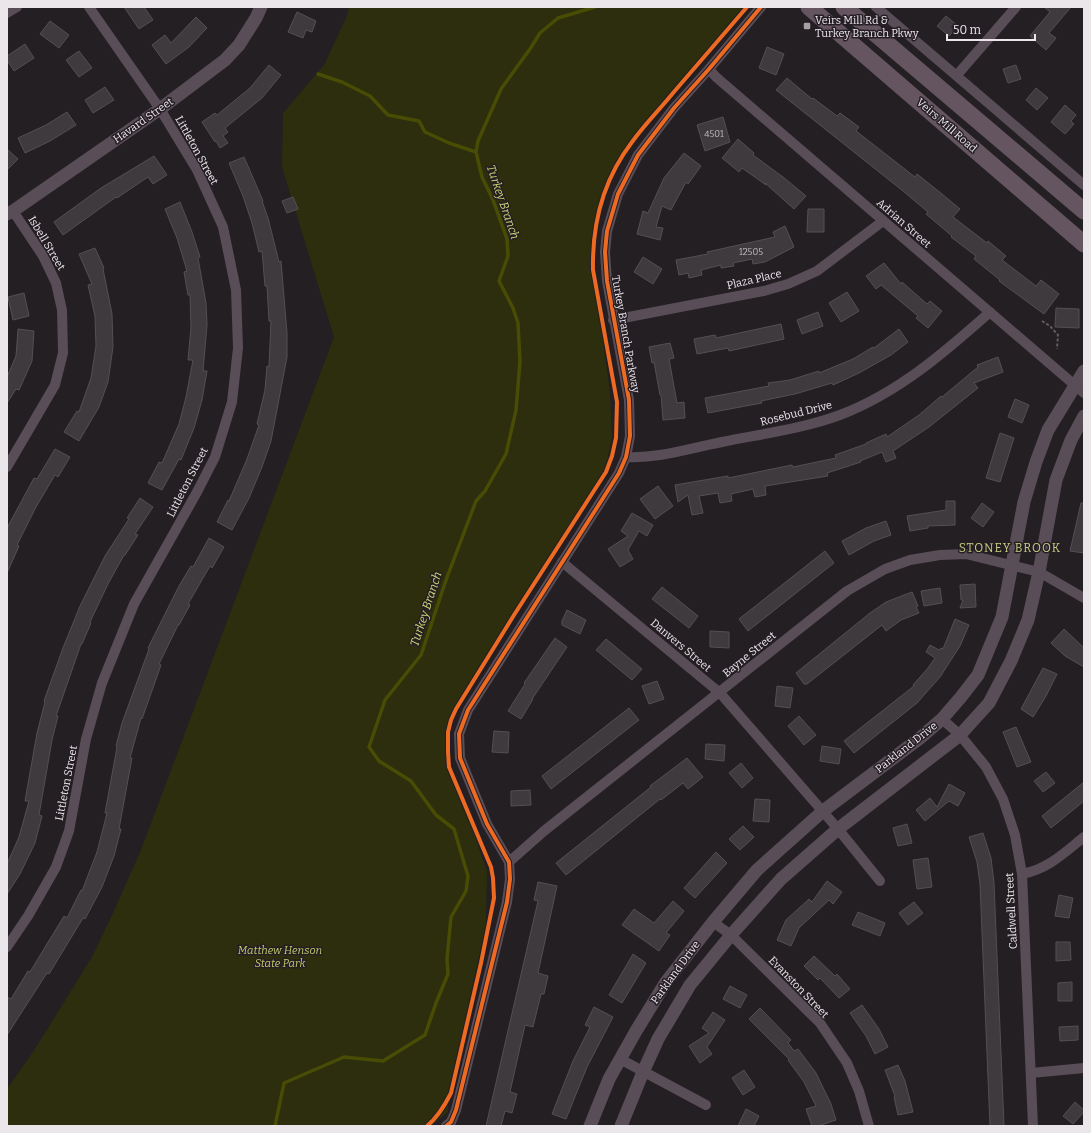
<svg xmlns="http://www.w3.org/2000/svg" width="1091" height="1133" font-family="Bitter,serif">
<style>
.green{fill:#2c2e0d}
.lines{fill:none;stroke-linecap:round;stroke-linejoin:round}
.stream{stroke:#484c05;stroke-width:3.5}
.building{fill:#3e3a3d;stroke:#535053}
.path{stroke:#655d64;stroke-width:2;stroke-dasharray:3 2;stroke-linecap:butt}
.minor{stroke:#594d57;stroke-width:10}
.tertiary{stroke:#594d57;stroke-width:13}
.primary{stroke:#645561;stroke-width:17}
.cycleway-casing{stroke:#251e24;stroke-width:6}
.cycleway{stroke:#ed6a23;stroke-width:4}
.poi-dot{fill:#a5a0a4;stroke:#251e24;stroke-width:1.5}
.labels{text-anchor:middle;stroke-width:3;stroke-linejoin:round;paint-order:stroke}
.number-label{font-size:9px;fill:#bfbbbf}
.poi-label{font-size:11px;fill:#eae6ea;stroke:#251e24;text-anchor:start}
.street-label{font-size:11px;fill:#eae6ea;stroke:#251e24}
.park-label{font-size:11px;font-style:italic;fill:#c2cb6a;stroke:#251e24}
.water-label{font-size:12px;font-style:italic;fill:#cdd775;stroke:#251e24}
.neighbourhood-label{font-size:12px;letter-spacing:1px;fill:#c4cc7f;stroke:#251e24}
</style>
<rect width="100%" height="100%" fill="#241f23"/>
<polygon class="green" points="349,7 743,7 649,123 616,171 599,212 592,256 610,393 612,436 606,468 463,693 450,726 448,759 487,871 486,923 448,1103 448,1112 431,1126 7,1126 7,1089 35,1049 92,957 113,913 141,850 334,337 282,167 283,113 324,65 347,16"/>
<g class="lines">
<g class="stream">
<polyline points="318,74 342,82 370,96 388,115 419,121 425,132 449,143 476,152"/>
<polyline points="275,1126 284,1083 344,1057 383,1061 425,1035 436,1003 448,974 447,959 451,917 466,891 468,876 454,829 436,815 411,781 379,761 369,747 385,700 421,655 446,580 476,501 485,491 506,454 516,410 520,361 518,323 513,308 499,281 508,256 507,239 493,200 482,177 476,152 478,141 501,89 530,49 540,33 558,18 595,7"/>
</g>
</g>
<g class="building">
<polygon points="124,7 144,7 153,20 139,29"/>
<polygon points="1044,7 1071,7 1049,33 1056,38 1046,50 1030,36 1050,12"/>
<polygon points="297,12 316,21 312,32 306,30 303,38 288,32"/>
<polygon points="946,16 958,26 949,36 937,26"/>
<polygon points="196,17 207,28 189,47 166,64 152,45 165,35 171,43"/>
<polygon points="50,21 69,35 59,48 40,34"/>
<polygon points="25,44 34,58 14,71 7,60 7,56"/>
<polygon points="767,47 784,54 776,75 759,68"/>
<polygon points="79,51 92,68 79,77 66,60"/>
<polygon points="269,65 281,75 262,98 225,128 228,132 223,136 228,143 220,148 216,141 215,142 202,122 215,113 217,115 250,88"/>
<polygon points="1016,65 1021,79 1008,83 1003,69"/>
<polygon points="787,78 812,99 813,98 837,116 840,113 859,127 856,131 915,177 917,174 942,194 960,209 953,217 987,243 988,241 1006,256 1002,260 1036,286 1041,280 1059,294 1044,314 999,281 1000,280 974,259 976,256 951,237 952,236 926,214 928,212 903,191 776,90"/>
<polygon points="105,87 114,100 93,113 85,100"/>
<polygon points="1036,88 1048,98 1037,110 1026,100"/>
<polygon points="1065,105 1076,115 1071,121 1074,124 1065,134 1051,122"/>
<polygon points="67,112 76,125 50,141 25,153 18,138 46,125"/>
<polygon points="723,117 730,142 705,151 697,125"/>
<polygon points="738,139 754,153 753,155 783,177 806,196 794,209 765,183 766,185 742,168 739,172 722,158"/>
<polygon points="7,149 18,159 7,170"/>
<polygon points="684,153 701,166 688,184 686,182 671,210 662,206 656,227 663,228 660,240 637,234 643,211 648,213 664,178"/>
<polygon points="154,156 167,175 153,184 148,177 117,198 116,197 63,235 54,222 101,188"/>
<polygon points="244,157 263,201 262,201 268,218 279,262 281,261 287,333 287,357 271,441 262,467 249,498 232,530 217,522 228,500 229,501 247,459 259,425 257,424 265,390 267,366 269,367 271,321 269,321 267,286 265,286 262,251 259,252 252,223 243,196 229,163"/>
<polygon points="293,197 298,209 287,213 282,201"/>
<polygon points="180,202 192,232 200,257 198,258 206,303 207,325 203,371 207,371 202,400 194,428 181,460 179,459 162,490 148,483 159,462 162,463 179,424 186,397 193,360 188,360 191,327 190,295 188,295 184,272 187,271 177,238 165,209"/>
<polygon points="808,209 824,209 824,232 807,232"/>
<polygon points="785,226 794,247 765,262 753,264 752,259 733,263 734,266 721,268 721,265 701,270 702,275 689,278 688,273 679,275 676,260 708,254 707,252 775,237 773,232"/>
<polygon points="95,248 104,268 103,269 112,314 113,347 108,382 99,407 79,441 64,432 77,411 79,412 91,378 96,346 95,316 88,285 92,284 79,254"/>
<polygon points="643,257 662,269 653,284 634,272"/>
<polygon points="884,263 901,284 902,282 927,304 930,301 942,311 928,328 916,318 918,316 881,285 876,289 866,276"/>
<polygon points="847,292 859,311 841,322 829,303"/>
<polygon points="24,293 29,316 13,320 8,297"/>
<polygon points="1056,308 1079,309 1079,328 1055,327"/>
<polygon points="818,312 823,326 802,334 797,320"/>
<polygon points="781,324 784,339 729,351 728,348 697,354 694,339 715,335 716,338"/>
<polygon points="18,329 34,331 32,361 19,390 16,389 7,403 7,377 16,356"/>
<polygon points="899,329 908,342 891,355 859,373 833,385 832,383 795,394 761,401 762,403 708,413 705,398 769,386 768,383 790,380 819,371 819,373 853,359 873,347 874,348"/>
<polygon points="670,343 674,358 669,359 677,403 684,402 685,418 663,420 661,395 660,395 654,362 652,363 649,347"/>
<polygon points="998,357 1003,372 974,383 978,388 929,427 893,451 896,458 886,462 882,452 860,461 861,462 827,473 828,476 765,486 766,495 755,497 753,489 731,494 732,501 720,503 718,493 699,496 703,513 692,515 688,495 678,502 675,485 728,476 728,478 792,465 793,467 836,458 835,455 866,444 866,443 886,434 887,437 919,415 941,396 942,397 978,367 977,365"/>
<polygon points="1015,399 1029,405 1022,423 1008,417"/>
<polygon points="1000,433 1014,438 1000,482 986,478"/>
<polygon points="55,449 70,457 58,477 55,475 36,507 17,545 19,546 7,573 7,528 34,478 37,479"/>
<polygon points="658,486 673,506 655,519 640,499"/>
<polygon points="140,498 153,507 135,534 138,535 125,555 124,555 108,584 90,622 91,623 82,644 81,644 56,716 58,716 52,740 39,815 42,816 35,843 20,874 7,894 7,864 19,837 29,801 25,801 37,733 45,702 44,701 63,648 80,606 105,556 129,519 127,518"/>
<polygon points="946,501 955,501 955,525 928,526 928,528 910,531 907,516 946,510"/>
<polygon points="982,503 994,512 983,527 971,518"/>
<polygon points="1081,503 1084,503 1084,553 1070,551"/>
<polygon points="632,513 653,525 647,536 639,531 628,550 633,559 620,567 608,549 628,536 621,531"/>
<polygon points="886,521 891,535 874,541 849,555 842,541 866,528"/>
<polygon points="209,538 224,547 212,568 210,566 188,604 190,605 179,625 178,625 159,664 161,665 142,719 141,718 130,758 132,758 119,829 121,829 114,856 102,887 85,919 83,918 49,974 47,973 7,1035 7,997 11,999 28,971 30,972 64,916 67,918 81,890 82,891 97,852 107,813 105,813 117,747 116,746 122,723 149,649 148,648 179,586 191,566 193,567"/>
<polygon points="825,551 834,563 748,631 739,619"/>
<polygon points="975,584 976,607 960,608 963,600 961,600 960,585"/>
<polygon points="662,587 698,616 689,628 652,599"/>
<polygon points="940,588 942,603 924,606 921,591"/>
<polygon points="912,592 918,606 916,607 919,613 901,620 886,631 882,625 807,684 804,684 796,673 870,613 886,602"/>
<polygon points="567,610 586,620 580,634 562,625 562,621"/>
<polygon points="955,619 969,625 960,646 940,677 917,703 854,753 844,741 914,686 913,685 928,668 935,658 926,652 930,645 939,650 941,648 943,649"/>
<polygon points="1064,629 1084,648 1084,667 1065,656 1051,643"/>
<polygon points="710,631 729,632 729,648 710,647"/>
<polygon points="555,638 567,647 532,699 533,699 521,719 508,711 525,684 524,683"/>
<polygon points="606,639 642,669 632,680 596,650"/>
<polygon points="1043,668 1057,674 1046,696 1033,717 1021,709"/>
<polygon points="657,681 664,699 649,704 642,686"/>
<polygon points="777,686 793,688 790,708 775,706"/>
<polygon points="629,708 639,720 551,789 542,776"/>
<polygon points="799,716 816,735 804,745 788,726"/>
<polygon points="1016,727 1031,762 1017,767 1003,732"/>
<polygon points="494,731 509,732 508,753 492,752"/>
<polygon points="706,744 725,745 724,761 705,759"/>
<polygon points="822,746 841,749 839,764 820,761"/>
<polygon points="687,758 703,777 688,789 683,783 661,800 660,799 566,875 556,863 651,787 650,786"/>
<polygon points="741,763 753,778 742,788 729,773"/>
<polygon points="1046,772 1055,783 1043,792 1034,781"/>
<polygon points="1084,782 1084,801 1051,828 1042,816"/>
<polygon points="949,784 965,793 958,806 949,801 925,821 916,810 930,798 937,807"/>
<polygon points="530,790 531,805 511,806 511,791"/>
<polygon points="755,799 770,800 769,822 753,821"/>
<polygon points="907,824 912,843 898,846 893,828"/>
<polygon points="743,826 754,837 740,850 729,839"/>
<polygon points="983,833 991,858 994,883 1004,1126 990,1126 980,884 977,862 969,837"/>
<polygon points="716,852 727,863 695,898 684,888"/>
<polygon points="928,858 932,887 917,889 913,860"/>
<polygon points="827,881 842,892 833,904 829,900 799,928 791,946 777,940 786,920 809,899 812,902"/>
<polygon points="538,882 557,886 538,973 548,976 544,994 541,994 533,1027 525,1025 510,1092 517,1094 512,1113 505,1111 501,1126 486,1126 538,901 534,900"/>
<polygon points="1059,895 1073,898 1069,918 1055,916"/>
<polygon points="673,901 684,911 666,933 670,935 659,951 622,925 634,909 654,923"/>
<polygon points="914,902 923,913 908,925 899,913"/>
<polygon points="858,912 885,923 880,936 852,925"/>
<polygon points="1056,942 1070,942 1071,960 1056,961"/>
<polygon points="633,954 646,963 622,1003 609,995"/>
<polygon points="814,956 835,976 837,974 850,989 839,998 820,978 818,980 804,966"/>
<polygon points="1072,982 1072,1001 1058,1001 1058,983"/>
<polygon points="730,986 747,995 740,1008 723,999"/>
<polygon points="862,1005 879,1029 888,1047 875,1054 866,1036 850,1013"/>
<polygon points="594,1007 613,1017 587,1067 566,1119 552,1114 573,1061 590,1027 585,1025"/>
<polygon points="760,1008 791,1040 788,1043 794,1051 798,1049 816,1073 831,1104 836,1120 818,1126 812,1126 806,1109 816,1106 804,1082 788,1060 789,1059 749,1019"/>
<polygon points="713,1012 725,1020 707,1047 712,1054 700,1063 689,1046 709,1033 702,1028"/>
<polygon points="1078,1026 1078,1040 1060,1041 1059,1027"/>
<polygon points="898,1065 905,1081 913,1112 898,1115 894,1097 895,1096 885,1070"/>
<polygon points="744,1070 755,1087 743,1095 732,1078"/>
<polygon points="1075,1102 1084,1110 1084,1112 1073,1124 1063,1116"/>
<polygon points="746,1109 759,1116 754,1126 738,1126"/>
</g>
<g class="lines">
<polyline class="path" points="1042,321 1050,326 1058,335 1057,349"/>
<g class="minor">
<polyline points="876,7 1084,185"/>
<polyline points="7,13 17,7"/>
<polyline points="709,69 716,77 1084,393"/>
<polyline points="957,75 1016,7"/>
<polyline points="613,320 764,291 788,284 817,271 883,221"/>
<path d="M626 457C658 459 691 448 722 442 761 434 802 429 840 415 898 393 945 352 990 312"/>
<polyline points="7,467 55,385 63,353 62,310 56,283 43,256 13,211"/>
<polyline points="562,562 720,693 838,829 880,881"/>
<polyline points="942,719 960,735 986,767 1003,799 1015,835 1022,874 1033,1126"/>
<polyline points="509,862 544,831 847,591 885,569 910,560 940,555 966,554 1039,572 1084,598"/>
<path d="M1022 874C1048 869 1064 853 1084 837"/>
<polyline points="713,922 731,935 820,1023 847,1063 859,1091 869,1126"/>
<polyline points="7,947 28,916 56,867 69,831 86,739 102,683 134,604 197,492 215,457 232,402 238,348 236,290 223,227 197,170 160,109 89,7"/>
<polyline points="620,1059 706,1105"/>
<polyline points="1031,1073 1084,1068"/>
<polyline points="446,1126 451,1122 456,1110 507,902 510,879 509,862 487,824 460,758 459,734 468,710 619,473 626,457 630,436 629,400 607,281 605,252 607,231 618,194 638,155 674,108 709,69 761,7"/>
</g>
<g class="tertiary">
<polyline points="7,214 13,211 160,109 225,60 239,45 256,18 261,7"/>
<polyline points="590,1126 609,1079 636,1031 666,982 713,922 757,870 823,811 920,738 942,719 961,697 978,675 1002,617 1024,502 1036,462 1048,430 1084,371"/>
<polyline points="621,1126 643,1072 658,1039 690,985 731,935 781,879 838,829 960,735 989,703 1011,661 1028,620 1039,572 1056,480 1071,440 1084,416"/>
</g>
<g class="primary">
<polyline points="809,7 1084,244"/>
<polyline points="844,7 1084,211"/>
</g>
<defs>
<g id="cycleway">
<path d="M427 1126C438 1117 445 1105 451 1093L481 963 494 898 493 878 491 867 449 767 448 752V732L451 720 456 709 514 615 606 472 612 456 616 438 617 402 593 270C592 224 603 180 632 142 644 125 660 109 673 93 698 64 722 36 747 7"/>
<polyline points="446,1126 451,1122 456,1110 507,902 510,879 509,862 487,824 460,758 459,734 468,710 619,473 626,457 630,436 629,400 607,281 605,252 607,231 618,194 638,155 674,108 709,69 761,7"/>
</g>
</defs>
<use href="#cycleway" class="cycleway-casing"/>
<use href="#cycleway" class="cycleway"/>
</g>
<rect class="poi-dot" x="803" y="22" width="8" height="8" rx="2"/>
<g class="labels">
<g class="number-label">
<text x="714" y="137">4501</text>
<text x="751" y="255">12505</text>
</g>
<g class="poi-label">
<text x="815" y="24">Veirs Mill Rd &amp;<tspan x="815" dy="13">Turkey Branch Pkwy</tspan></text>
</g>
<g class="street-label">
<text transform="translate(143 120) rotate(-35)" y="4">Havard Street</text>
<text transform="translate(947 125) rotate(41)" y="4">Veirs Mill Road</text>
<text transform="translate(197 150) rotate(61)" y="4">Littleton Street</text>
<text transform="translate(904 223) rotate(41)" y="4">Adrian Street</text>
<text transform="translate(47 243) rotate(59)" y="4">Isbell Street</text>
<text transform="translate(754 279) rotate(-13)" y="4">Plaza Place</text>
<text transform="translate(626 334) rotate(80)" y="4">Turkey Branch Parkway</text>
<text transform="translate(796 413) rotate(-14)" y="4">Rosebud Drive</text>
<text transform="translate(187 482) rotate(-63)" y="4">Littleton Street</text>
<text transform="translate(681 645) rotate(40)" y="4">Danvers Street</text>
<text transform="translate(749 654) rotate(-39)" y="4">Bayne Street</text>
<text transform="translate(906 747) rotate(-38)" y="4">Parkland Drive</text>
<text transform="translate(66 783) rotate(-79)" y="4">Littleton Street</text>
<text transform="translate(1011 911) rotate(-93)" y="4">Caldwell Street</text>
<text transform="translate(675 972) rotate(-54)" y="4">Parkland Drive</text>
<text transform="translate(799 987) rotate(46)" y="4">Evanston Street</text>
</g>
<g class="park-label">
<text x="280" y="954">Matthew Henson<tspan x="280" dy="13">State Park</tspan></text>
</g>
<g class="water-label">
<text transform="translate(503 202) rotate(71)" y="4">Turkey Branch</text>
<text transform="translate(426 609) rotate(-72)" y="4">Turkey Branch</text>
</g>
<g class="neighbourhood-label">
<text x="1010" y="552">STONEY BROOK</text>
</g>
</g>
<rect width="1091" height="1133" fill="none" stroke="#eae6ea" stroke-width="16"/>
<path d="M947 34v6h88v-6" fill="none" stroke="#eae6ea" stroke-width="2"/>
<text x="953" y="34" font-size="12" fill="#eae6ea" stroke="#251e24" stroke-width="3" paint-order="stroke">50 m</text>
</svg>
